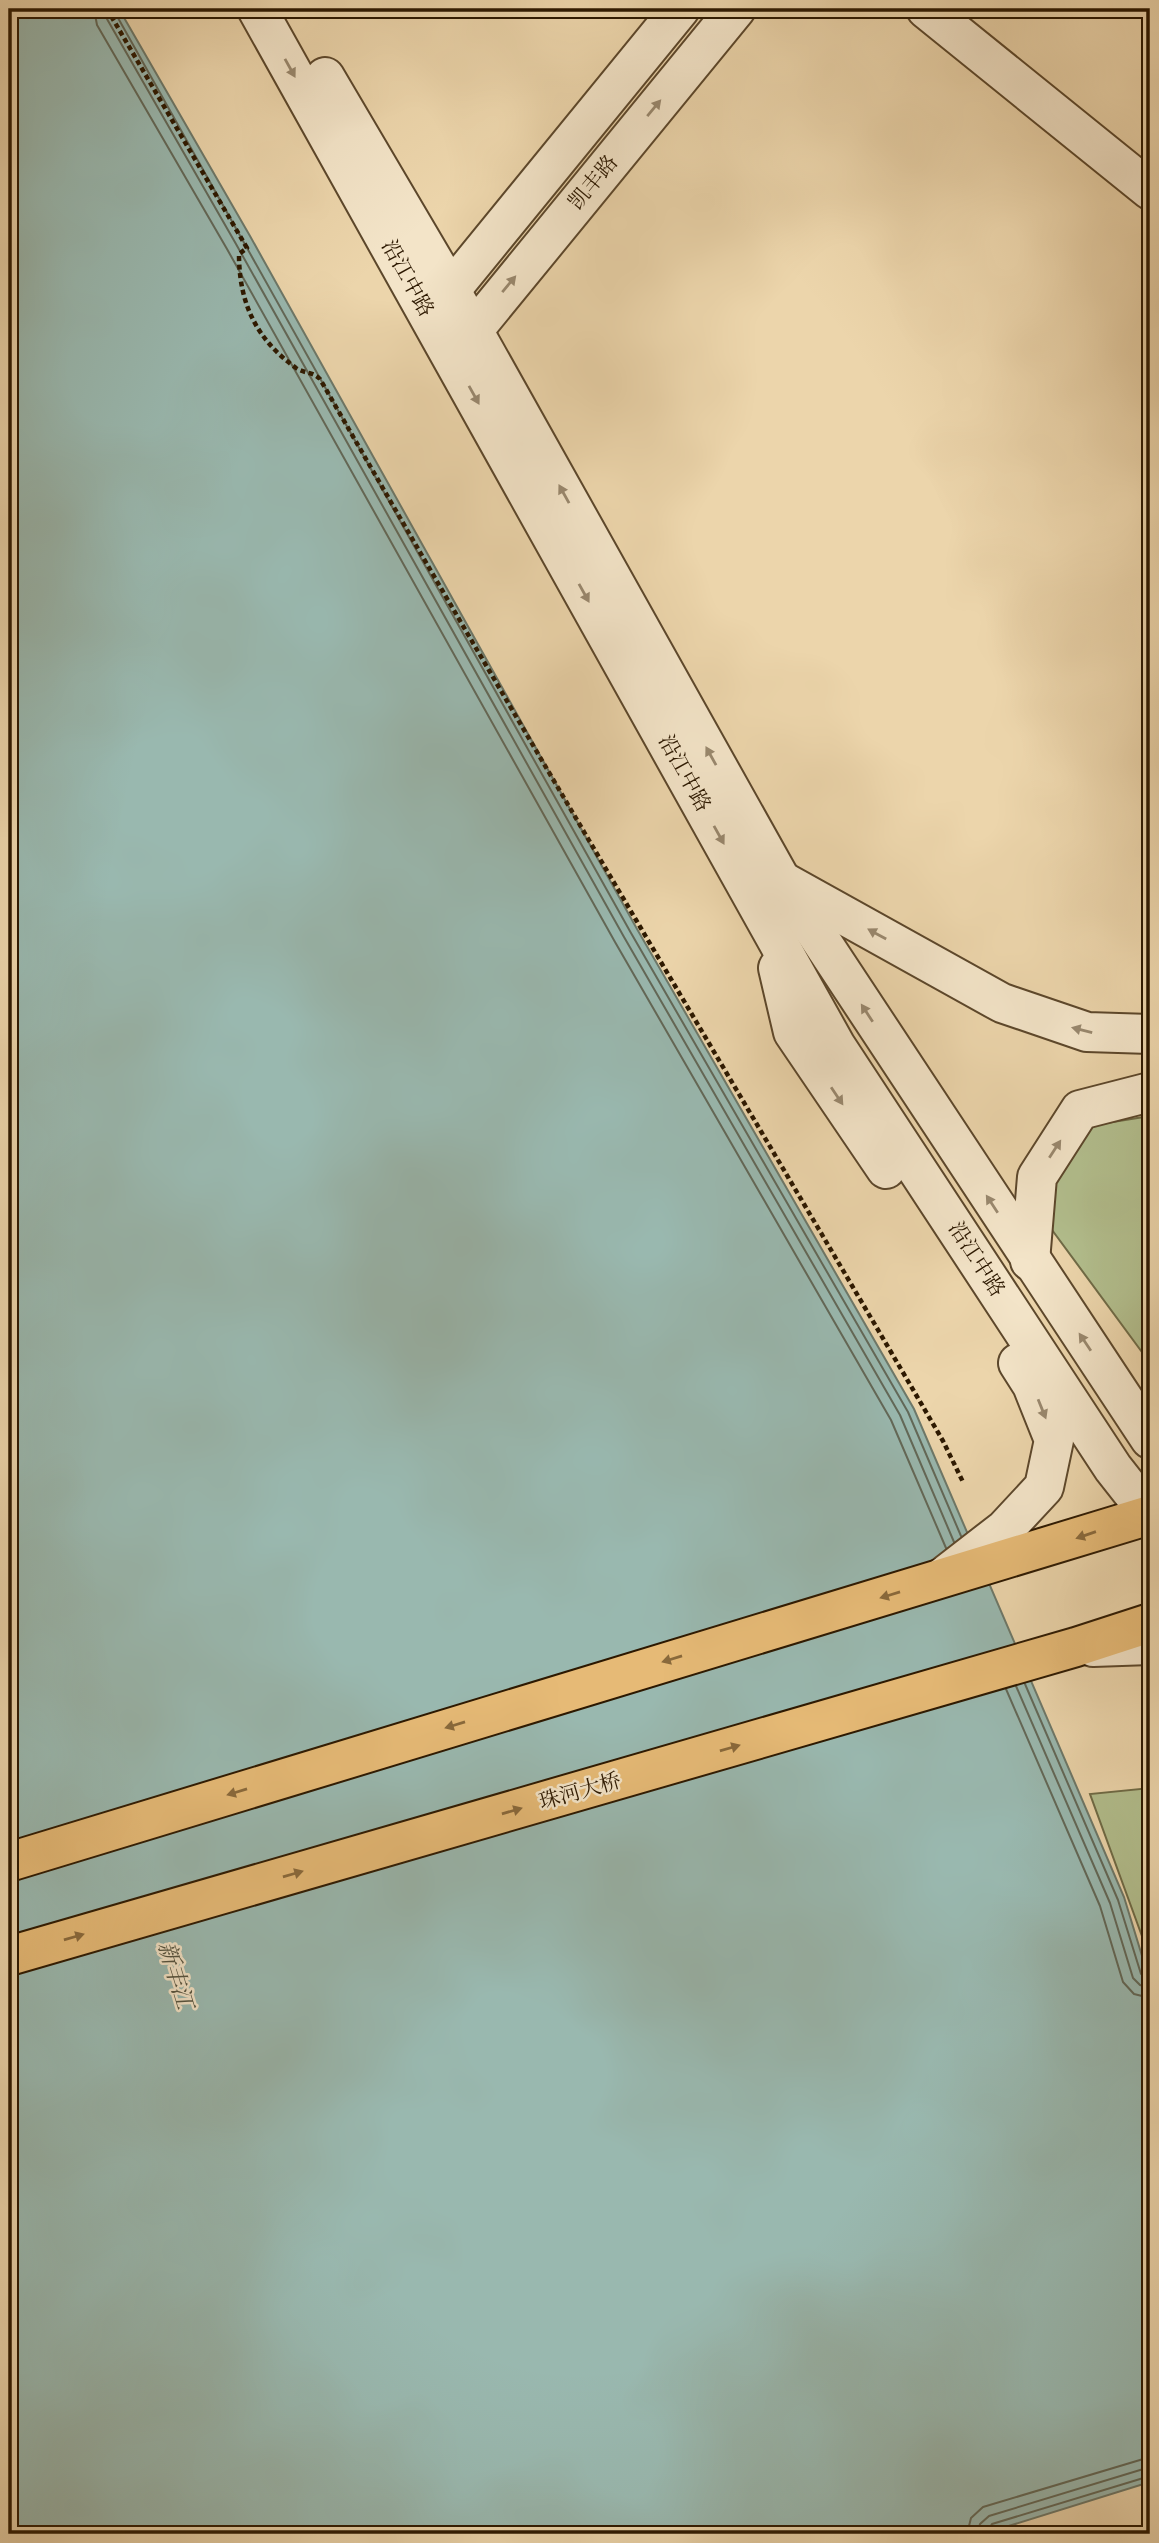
<svg xmlns="http://www.w3.org/2000/svg" width="1159" height="2543" font-family="'IM FELL English','Noto Serif SC',serif">
<style>
.green{fill:#b2be8d;stroke:#6f6b46;stroke-width:2}
.water{fill:#99b8af;stroke:#6d7869;stroke-width:2}
.lines{fill:none;stroke-linecap:round;stroke-linejoin:round}
.shore{stroke:#626858;stroke-width:2}
.minor-casing{stroke:#5c472b;stroke-width:42}
.major-casing{stroke:#2c1800;stroke-width:42}
.path{stroke:#2c1800;stroke-width:4.5;stroke-dasharray:5 3.5;stroke-linecap:butt}
.minor{stroke:#f3e4c8;stroke-width:38}
.major{stroke:#e6ba76;stroke-width:38}
.oneway{fill:#99886e}
.oneway2{fill:#89693b}
.labels{text-anchor:middle;stroke-width:5;stroke-linejoin:round;paint-order:stroke}
.street-label{font-size:21px;fill:#2c1800;stroke:#f3e4c8}
.water-label{font-size:23px;font-style:italic;fill:#52503d;stroke:#f3e4c8}
</style>
<rect width="100%" height="100%" fill="#ecd5ab"/>
<filter id="stains"><feTurbulence type="fractalNoise" baseFrequency=".00286" numOctaves="4"/><feColorMatrix values="0 0 0 0 .2 0 0 0 0 .09 0 0 0 0 .02 0 0 0 .5 -.17"/></filter>
<radialGradient id="worn" r=".72"><stop offset=".6" stop-color="#630" stop-opacity="0"/><stop offset="1" stop-color="#630" stop-opacity=".3"/></radialGradient>
<g class="green">
<polygon points="1150,1116 1150,1363 1044,1219 1054,1165 1094,1125"/>
<polygon points="1150,1788 1150,1958 1090,1794"/>
</g>
<polygon class="water" points="9,9 119,9 250,236 637,929 914,1409 1124,1897 1150,1982 1150,2482 983,2534 9,2534"/>
<g class="lines">
<g class="shore">
<polyline points="94,9 97,25 227,249 615,942 891,1420 946,1548"/>
<polyline points="104,9 107,19 236,244 624,937 900,1415 954,1542"/>
<polyline points="113,9 631,933 908,1412 961,1536"/>
<polyline points="1025,1684 1118,1900 1141,1974 1150,1979"/>
<polyline points="1016,1686 1110,1903 1133,1978 1140,1985 1150,1988"/>
<polyline points="1006,1689 1100,1906 1123,1982 1134,1994 1150,1998"/>
<polyline points="967,2534 971,2518 983,2507 1150,2457"/>
<polyline points="977,2534 980,2524 989,2516 1150,2467"/>
<polyline points="986,2534 992,2524 1150,2476"/>
</g>
<defs>
<g id="minor">
<polyline points="257,9 836,1046 1113,1468 1150,1515"/>
<polyline points="926,9 1150,190"/>
<polyline points="325,77 450,289 781,880 1150,1439"/>
<polyline points="436,308 680,9"/>
<polyline points="458,349 736,9"/>
<polyline points="786,883 1002,1003 1087,1032 1150,1034"/>
<polyline points="778,968 793,1032 886,1169"/>
<polyline points="1030,1261 1037,1177 1080,1110 1150,1092"/>
<polyline points="943,1577 1005,1529 1044,1487 1054,1440 1032,1385 1018,1363"/>
<polyline points="1093,1647 1150,1645"/>
</g>
<g id="major">
<polyline points="9,1862 1150,1515"/>
<polyline points="9,1956 1076,1647 1150,1623"/>
</g>
</defs>
<use href="#minor" class="minor-casing"/>
<use href="#major" class="major-casing"/>
<path class="path" d="M107 9 247 248 239 254C239 303 256 339 296 368 305 374 312 371 320 379 524 735 736 1086 943 1441L963 1482"/>
<use href="#minor" class="minor"/>
<use href="#major" class="major"/>
</g>
<defs><path id="oneway-solid" d="M-6-.8H1V-3.2L6.5 0L1 3.2V.8H-6Z" transform="scale(1.75)"/></defs>
<g class="oneway">
<use href="#oneway-solid" transform="translate(290 68) rotate(61)"/>
<use href="#oneway-solid" transform="translate(654 108) rotate(-50)"/>
<use href="#oneway-solid" transform="translate(509 284) rotate(-50)"/>
<use href="#oneway-solid" transform="translate(474 395) rotate(61)"/>
<use href="#oneway-solid" transform="translate(564 494) rotate(-119)"/>
<use href="#oneway-solid" transform="translate(584 593) rotate(61)"/>
<use href="#oneway-solid" transform="translate(711 756) rotate(-119)"/>
<use href="#oneway-solid" transform="translate(719 835) rotate(61)"/>
<use href="#oneway-solid" transform="translate(877 934) rotate(-151)"/>
<use href="#oneway-solid" transform="translate(867 1013) rotate(-123)"/>
<use href="#oneway-solid" transform="translate(1082 1030) rotate(-166)"/>
<use href="#oneway-solid" transform="translate(837 1096) rotate(56)"/>
<use href="#oneway-solid" transform="translate(1055 1149) rotate(-57)"/>
<use href="#oneway-solid" transform="translate(992 1204) rotate(-123)"/>
<use href="#oneway-solid" transform="translate(1085 1342) rotate(-124)"/>
<use href="#oneway-solid" transform="translate(1042 1409) rotate(68)"/>
</g>
<g class="oneway2">
<use href="#oneway-solid" transform="translate(1086 1535) rotate(161)"/>
<use href="#oneway-solid" transform="translate(890 1595) rotate(163)"/>
<use href="#oneway-solid" transform="translate(672 1659) rotate(163)"/>
<use href="#oneway-solid" transform="translate(455 1725) rotate(163)"/>
<use href="#oneway-solid" transform="translate(730 1748) rotate(-16)"/>
<use href="#oneway-solid" transform="translate(237 1792) rotate(163)"/>
<use href="#oneway-solid" transform="translate(512 1811) rotate(-16)"/>
<use href="#oneway-solid" transform="translate(293 1874) rotate(-16)"/>
<use href="#oneway-solid" transform="translate(74 1937) rotate(-16)"/>
</g>
<g class="labels">
<g class="street-label">
<text transform="translate(593 182) rotate(-50)" y="7">凯丰路</text>
<text transform="translate(408 278) rotate(61)" y="7">沿江中路</text>
<text transform="translate(685 773) rotate(61)" y="7">沿江中路</text>
<text transform="translate(977 1259) rotate(57)" y="7">沿江中路</text>
<text transform="translate(580 1791) rotate(-16)" y="7">珠河大桥</text>
</g>
<g class="water-label">
<text transform="translate(176 1975) rotate(73)" y="8">新丰江</text>
</g>
</g>
<rect width="1159" height="2543" fill="none" stroke="#ecd5ab" stroke-width="35"/>
<rect x="10" y="10" width="1138" height="2522" fill="none" stroke="#2c1800" stroke-width="3.5"/>
<rect x="18" y="18" width="1124" height="2508" fill="none" stroke="#2c1800" stroke-width="2"/>
<rect width="100%" height="100%" filter="url(#stains)"/>
<rect width="100%" height="100%" fill="url(#worn)"/>
</svg>
